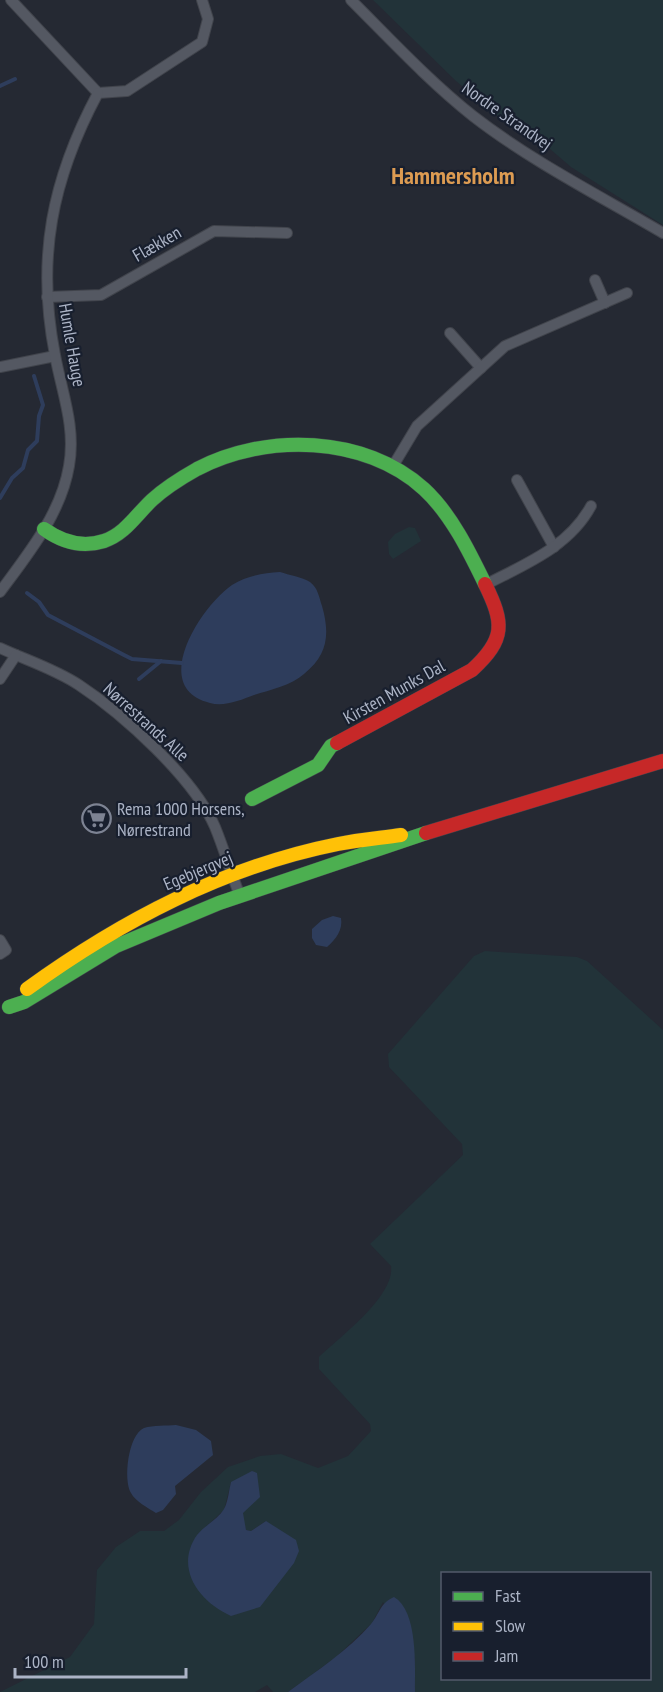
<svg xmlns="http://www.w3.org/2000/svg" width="663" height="1692" font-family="'PT Sans Narrow',sans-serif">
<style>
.green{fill:#223339;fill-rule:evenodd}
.water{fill:#2e3d5c}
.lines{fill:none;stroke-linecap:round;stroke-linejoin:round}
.stream{stroke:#2e3d5c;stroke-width:4}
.street-casing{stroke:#41444c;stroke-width:12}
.fast-casing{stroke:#41444c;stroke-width:15}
.slow-casing{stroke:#41444c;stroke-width:15}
.jam-casing{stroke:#41444c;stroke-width:15}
.street{stroke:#545862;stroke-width:10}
.fast{stroke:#4caf50;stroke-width:14}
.slow{stroke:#ffc107;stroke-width:14}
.jam{stroke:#c62828;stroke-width:14}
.labels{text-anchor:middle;stroke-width:4.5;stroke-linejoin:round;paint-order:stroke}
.street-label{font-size:18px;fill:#acb4c6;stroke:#181f2e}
.poi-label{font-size:18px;fill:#acb4c6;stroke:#181f2e;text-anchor:start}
.district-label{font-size:24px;font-weight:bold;fill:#dc9b52;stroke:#181f2e}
</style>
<rect width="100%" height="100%" fill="#252933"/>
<g class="green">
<polygon points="373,0 663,0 663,225 571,167 550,149 506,123 456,81"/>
<polygon points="409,527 415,528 421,541 393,559 389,554 388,542 395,534"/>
<path d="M485 951 577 957 587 961 663 1030V1692H415V1658L383 1602 372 1623 336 1657 288 1692H273L267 1685 255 1692H0L70 1657 94 1624 97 1570 116 1547 140 1531H164L179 1520 201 1492 228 1467 260 1456 281 1454 318 1468 348 1456 371 1431 370 1424 319 1369V1357C340 1337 395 1296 391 1266L370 1244 463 1155 462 1144 389 1067 388 1054 474 956ZM231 1482 246 1530 251 1531 266 1521 231 1616 198 1534 224 1510ZM442 1574H650V1678H442Z"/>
</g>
<g class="water">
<path d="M280 572C289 575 302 577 310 582 318 588 319 597 322 606 330 634 328 655 304 674 292 685 270 690 254 695 241 700 224 707 210 703 148 688 201 606 232 585 247 576 263 573 280 572Z"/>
<path d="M333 916 341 918C343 930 336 939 327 947L316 945 312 938V929L322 920Z"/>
<path d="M176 1425 196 1430 211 1441 213 1455 175 1486 176 1494 163 1510 156 1513C148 1508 135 1501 131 1493 123 1480 128 1435 144 1428 153 1425 167 1426 176 1425Z"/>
<path d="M252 1471 257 1473 260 1497 243 1513 246 1530 251 1531 266 1521 296 1540 299 1551 294 1563 260 1607 231 1616C199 1602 174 1568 197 1535 204 1526 218 1519 224 1509 228 1502 229 1490 231 1482Z"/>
<path d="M394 1597C418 1611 415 1666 415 1692H288C316 1671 348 1651 371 1624 380 1613 380 1603 394 1597Z"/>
</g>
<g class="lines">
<g class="stream">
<polyline points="0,86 15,79"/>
<polyline points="0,498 12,478 23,468 28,450 37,441 39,416 43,405 34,376"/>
<polyline points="27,593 39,602 48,615 124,655 132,659 182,663"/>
<polyline points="139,679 161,661"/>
</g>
<defs>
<g id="street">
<polyline points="11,0 98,93 127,91 202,42 208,19 202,0"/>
<path d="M351 0C391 40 429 81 473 116 531 161 600 196 663 233"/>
<polyline points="595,280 605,303"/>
<polyline points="47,297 101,295 214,231 287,233"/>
<polyline points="450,333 481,368"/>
<polyline points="0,367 55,356"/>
<polyline points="393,466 417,426 505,346 627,293"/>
<polyline points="517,480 554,547"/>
<path d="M485 585C525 564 569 547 591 506"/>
<path d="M0 592C28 554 61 514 69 466 76 427 62 393 55 355 36 258 52 179 98 93"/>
<path d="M0 648C26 660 55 669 79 685 123 714 194 778 215 827 224 849 231 873 240 896"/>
<polyline points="0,679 16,655"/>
<polyline points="0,940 6,950 0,954"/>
</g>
<g id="fast">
<path d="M44 529C62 542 82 548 104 541 125 534 136 515 152 500 165 488 181 478 197 469 265 433 365 435 424 489 451 514 469 551 485 584"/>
<polyline points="252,799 318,765 331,746 337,743"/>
<polyline points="9,1007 24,1002 116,946 219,903 426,833"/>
</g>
<path id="slow" d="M27 989C121 921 223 867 338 844 359 840 380 838 401 835"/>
<g id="jam">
<path d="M337 743 472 670C506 639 504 623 485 584"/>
<polyline points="426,833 663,761"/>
</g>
</defs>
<use href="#street" class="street-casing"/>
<use href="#fast" class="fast-casing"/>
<use href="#slow" class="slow-casing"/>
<use href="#jam" class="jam-casing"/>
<use href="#street" class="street"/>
<use href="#fast" class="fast"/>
<use href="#slow" class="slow"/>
<use href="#jam" class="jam"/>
</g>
<defs>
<symbol id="supermarket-ring" viewBox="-11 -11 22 22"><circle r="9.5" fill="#181f2e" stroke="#7d8393" stroke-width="1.5"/><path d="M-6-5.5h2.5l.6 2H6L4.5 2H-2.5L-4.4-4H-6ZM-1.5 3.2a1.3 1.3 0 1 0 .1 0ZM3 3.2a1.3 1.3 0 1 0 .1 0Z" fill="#7d8393"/></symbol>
</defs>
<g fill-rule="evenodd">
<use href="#supermarket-ring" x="80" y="802" width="33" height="33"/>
</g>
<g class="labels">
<g class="street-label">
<text transform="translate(507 116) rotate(35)" y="6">Nordre Strandvej</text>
<text transform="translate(157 244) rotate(-30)" y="6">Flækken</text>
<text transform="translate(72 345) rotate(80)" y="6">Humle Hauge</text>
<text transform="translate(394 692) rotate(-29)" y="6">Kirsten Munks Dal</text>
<text transform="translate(146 722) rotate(42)" y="6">Nørrestrands Alle</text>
<text transform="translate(198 871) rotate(-23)" y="6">Egebjergvej</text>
</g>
<g class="poi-label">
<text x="117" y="815">Rema 1000 Horsens,<tspan x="117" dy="21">Nørrestrand</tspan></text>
</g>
<g class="district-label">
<text x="453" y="184">Hammersholm</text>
</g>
</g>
<rect x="441" y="1572" width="210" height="108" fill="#181f2e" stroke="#535b6b" stroke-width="1.5"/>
<rect x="453" y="1592" width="30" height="9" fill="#4caf50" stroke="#535b6b" stroke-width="1.5"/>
<text x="495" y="1602" font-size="18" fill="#acb4c6">Fast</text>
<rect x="453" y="1622" width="30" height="9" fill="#ffc107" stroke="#535b6b" stroke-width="1.5"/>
<text x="495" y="1632" font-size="18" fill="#acb4c6">Slow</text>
<rect x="453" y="1652" width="30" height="9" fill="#c62828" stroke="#535b6b" stroke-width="1.5"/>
<text x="495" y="1662" font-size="18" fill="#acb4c6">Jam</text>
<path d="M15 1668v9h171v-9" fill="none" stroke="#acb4c6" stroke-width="3"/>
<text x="24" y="1668" font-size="18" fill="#acb4c6" stroke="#181f2e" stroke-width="4.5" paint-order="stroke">100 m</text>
</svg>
